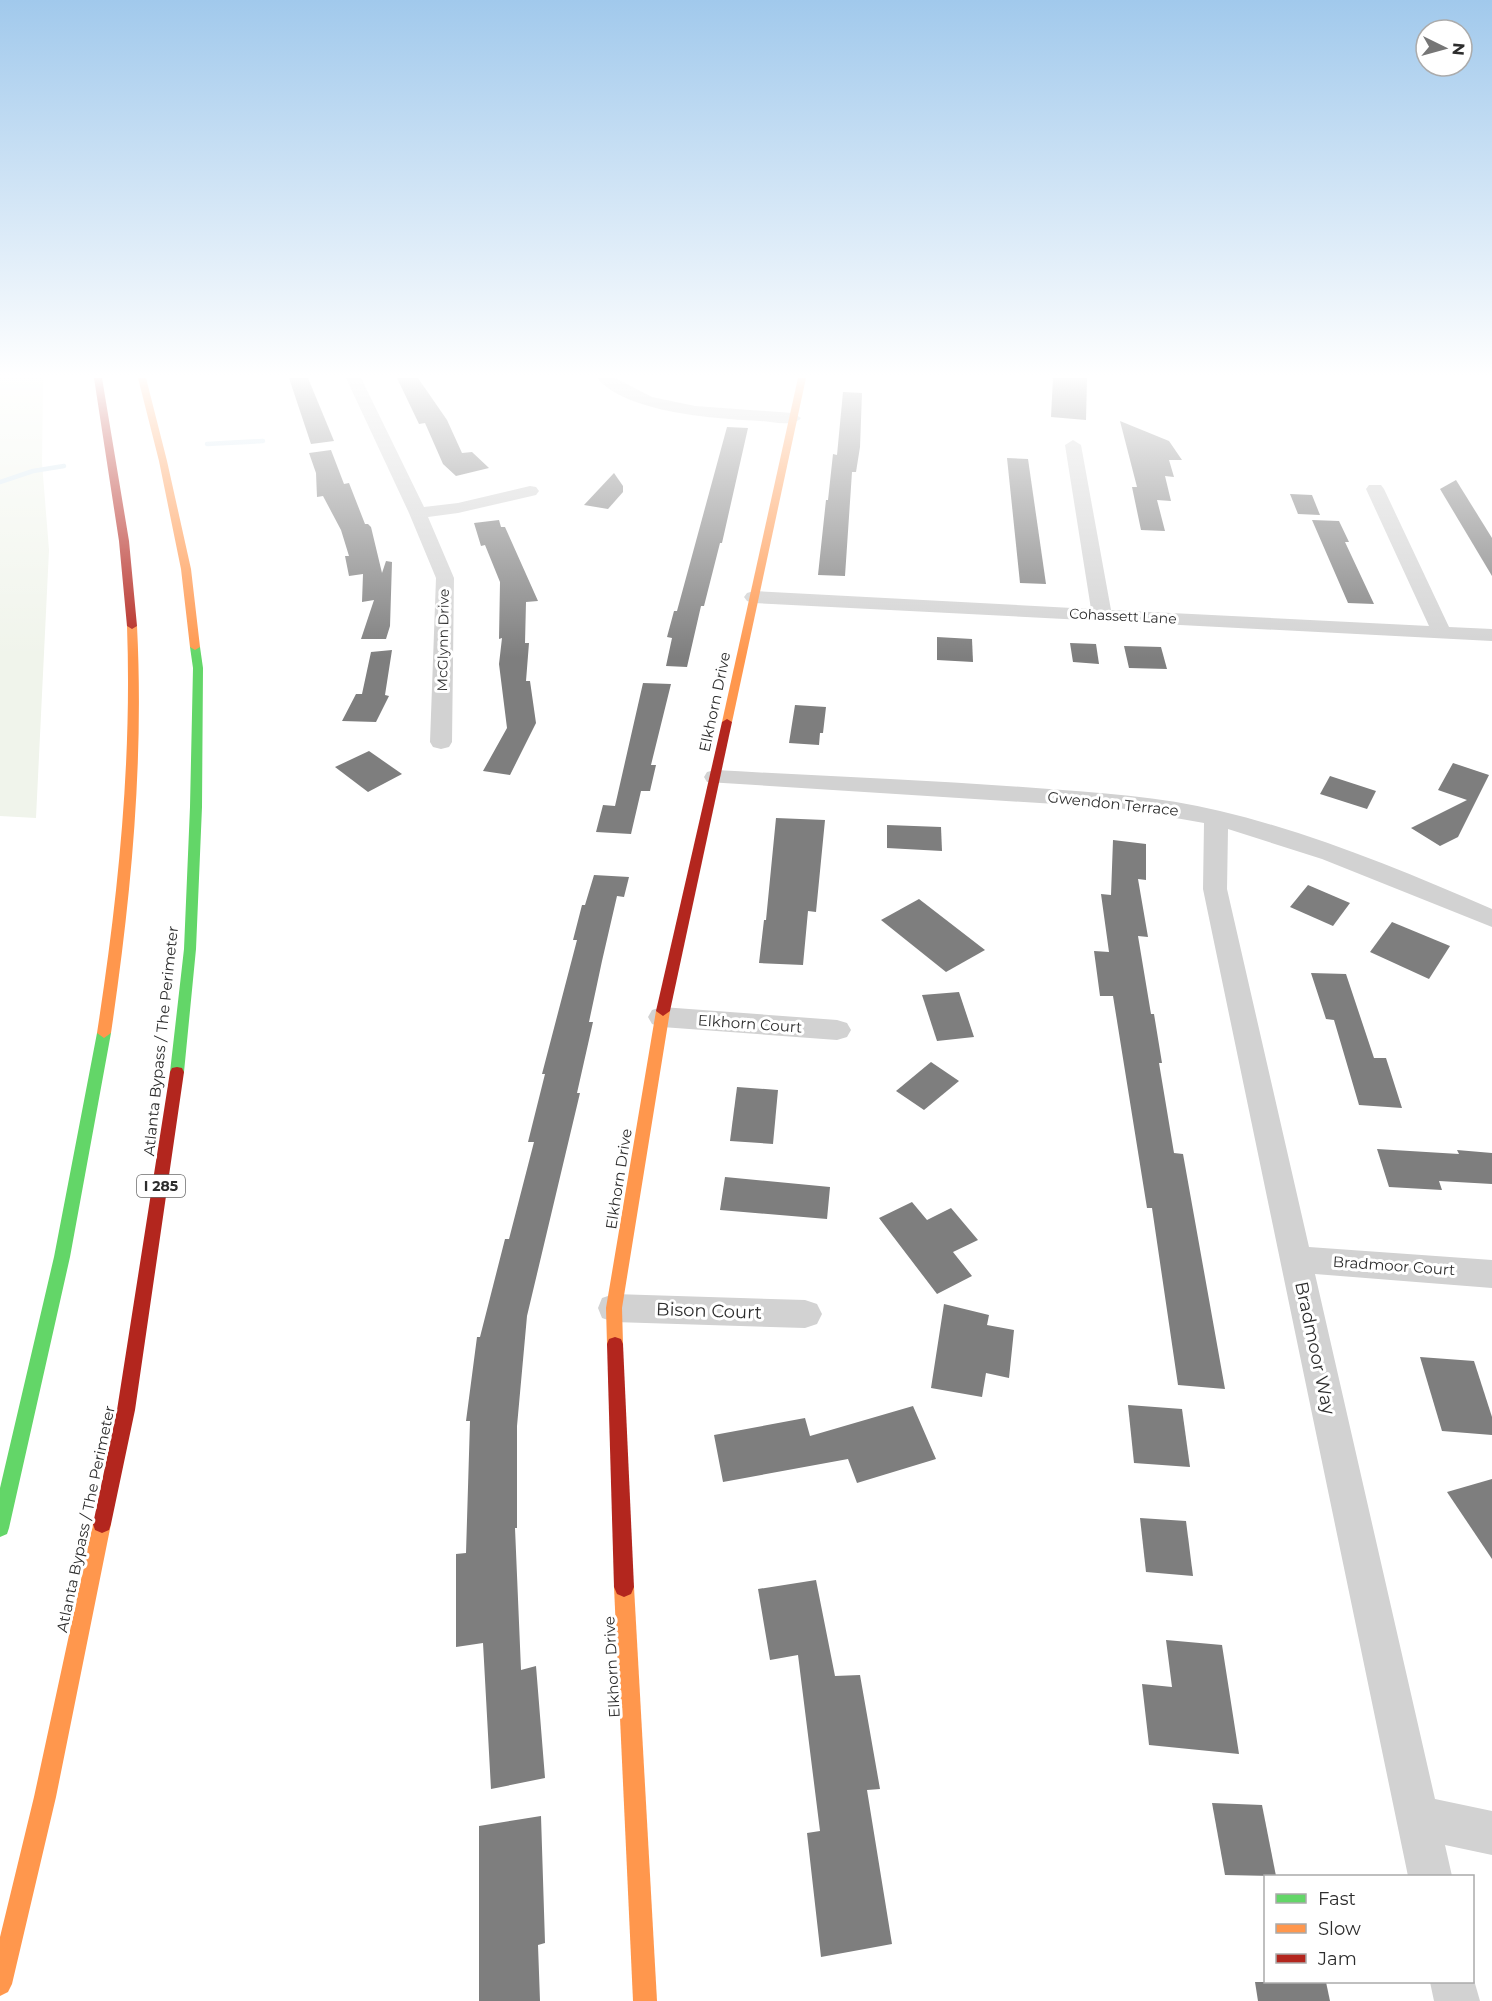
<svg xmlns="http://www.w3.org/2000/svg" width="1492" height="2001" font-family="Montserrat,sans-serif">
<style>
.green{fill:#f0f4eb}
.lines{fill:none;stroke-linecap:round;stroke-linejoin:round}
.stream{stroke:#d8e8f1;stroke-width:4.5}
.building{fill:#7e7e7e}
.street{fill:#d2d2d2;fill-rule:evenodd}
.fast{fill:#63d668;fill-rule:evenodd}
.slow{fill:#ff974d;fill-rule:evenodd}
.jam{fill:#b3261e;fill-rule:evenodd}
.labels{text-anchor:middle;stroke-width:6;stroke-linejoin:round;paint-order:stroke}
.far-street-label{font-size:14px;fill:#2d2d2d;stroke:#fff}
.shield{fill:#fff;stroke:#6c6c6c;stroke-width:1.5}
.shield-label{font-size:14px;font-weight:bold;fill:#2d2d2d}
.street-label{font-size:15px;fill:#2d2d2d;stroke:#fff}
.near-street-label{font-size:18px;fill:#2d2d2d;stroke:#fff}
</style>
<rect width="100%" height="100%" fill="#fff"/>
<polygon class="green" points="0,378 43,378 42,463 49,550 36,818 0,816"/>
<g class="lines">
<g class="stream">
<polyline points="207,444 263,441"/>
<polyline points="0,482 33,471 64,466"/>
</g>
</g>
<g class="building">
<polygon points="289,378 308,378 334,441 311,444"/>
<polygon points="397,378 418,378 447,420 462,453 472,452 489,468 456,476 443,464 425,423 419,424"/>
<polygon points="1053,378 1087,378 1086,420 1051,417"/>
<polygon points="843,392 862,393 860,447 856,472 852,472 845,576 818,575 826,500 828,500 833,454 837,455"/>
<polygon points="1120,421 1169,441 1182,460 1169,460 1174,477 1165,476 1171,501 1157,500 1165,531 1141,530 1132,487 1137,487"/>
<polygon points="727,427 748,428 722,543 720,543 704,606 701,606 687,667 666,666 672,638 667,637 674,611 677,611"/>
<polygon points="331,450 344,484 349,483 365,524 368,524 371,527 382,573 386,561 392,562 390,626 386,639 361,639 374,600 362,602 363,574 349,576 345,556 349,556 341,530 323,496 317,497 316,473 309,453"/>
<polygon points="1007,458 1028,459 1046,584 1020,583"/>
<polygon points="614,473 623,486 623,492 608,509 584,505"/>
<polygon points="1456,480 1492,538 1492,576 1440,489"/>
<polygon points="1290,494 1312,495 1320,515 1298,514"/>
<polygon points="499,520 501,527 505,527 538,601 526,602 525,643 529,643 526,681 530,681 536,723 510,775 483,771 507,728 499,664 502,638 499,639 500,582 485,545 481,546 474,523"/>
<polygon points="1312,520 1339,521 1349,542 1345,542 1374,604 1348,603"/>
<polygon points="937,637 972,639 973,662 937,660"/>
<polygon points="1070,643 1096,644 1099,664 1073,662"/>
<polygon points="1124,646 1161,647 1167,669 1129,668"/>
<polygon points="392,650 385,695 389,696 376,722 342,721 356,694 362,694 371,652"/>
<polygon points="643,683 671,684 651,765 656,765 650,791 641,791 631,834 596,832 603,805 615,806"/>
<polygon points="795,705 826,707 823,733 820,733 819,745 789,743"/>
<polygon points="369,751 402,774 368,792 335,767"/>
<polygon points="1453,763 1489,775 1458,837 1440,846 1411,828 1467,800 1438,790"/>
<polygon points="1330,776 1376,791 1367,809 1320,794"/>
<polygon points="776,818 825,820 816,912 808,911 803,965 759,963 764,920 766,920"/>
<polygon points="887,825 941,827 942,851 887,848"/>
<polygon points="1113,840 1146,844 1146,880 1138,879 1148,937 1138,936 1151,1014 1154,1014 1162,1063 1159,1063 1174,1153 1183,1154 1225,1389 1178,1385 1152,1208 1147,1208 1113,996 1100,996 1094,951 1109,952 1101,894 1111,895"/>
<polygon points="594,875 629,877 624,897 617,896 602,961 589,1022 593,1022 577,1093 580,1093 527,1316 517,1426 517,1528 515,1528 521,1670 536,1666 545,1778 491,1789 483,1643 456,1647 456,1554 466,1553 470,1421 466,1421 477,1337 480,1337 505,1239 509,1239 534,1142 528,1142 545,1074 542,1074 577,940 573,940 582,905 585,905"/>
<polygon points="1308,885 1350,903 1333,926 1290,907"/>
<polygon points="919,899 985,950 946,972 881,920"/>
<polygon points="1392,922 1450,946 1429,979 1370,952"/>
<polygon points="1311,973 1346,974 1374,1058 1386,1058 1402,1108 1359,1105 1334,1020 1326,1019"/>
<polygon points="959,992 974,1037 937,1041 922,995"/>
<polygon points="931,1062 959,1081 924,1110 896,1091"/>
<polygon points="737,1087 778,1090 773,1144 730,1141"/>
<polygon points="1377,1149 1459,1154 1457,1150 1492,1153 1492,1184 1439,1181 1442,1190 1389,1187"/>
<polygon points="725,1177 830,1187 827,1219 720,1210"/>
<polygon points="912,1202 927,1220 951,1208 978,1240 953,1252 972,1276 937,1294 879,1218"/>
<polygon points="944,1304 989,1315 987,1325 1014,1330 1009,1378 986,1373 982,1397 931,1388"/>
<polygon points="1420,1357 1474,1361 1492,1417 1492,1435 1442,1431"/>
<polygon points="1128,1405 1182,1409 1190,1467 1134,1463"/>
<polygon points="913,1406 936,1459 857,1483 848,1459 723,1482 714,1435 805,1418 810,1436"/>
<polygon points="1492,1479 1492,1559 1447,1492"/>
<polygon points="1140,1518 1186,1521 1193,1576 1146,1572"/>
<polygon points="816,1580 835,1676 860,1675 880,1789 867,1790 892,1944 821,1957 807,1833 820,1831 798,1655 770,1660 758,1589"/>
<polygon points="1166,1640 1222,1645 1239,1754 1149,1745 1142,1684 1172,1687"/>
<polygon points="1212,1803 1262,1805 1276,1876 1225,1875"/>
<polygon points="541,1816 545,1943 538,1945 540,2001 479,2001 479,1826"/>
<polygon points="1255,1982 1326,1982 1330,2001 1258,2001"/>
</g>
<g class="lines">
<g class="street">
<polygon points="346,378 361,378 424,507 458,503 530,486 536,487 539,491 536,495 458,513 428,517 454,578 452,742 449,747 441,749 433,747 430,742 436,578 409,513"/>
<path d="M597 378H615L652 397 695 406 793 413 801 418C793 427 772 422 761 421 718 419 626 413 597 378Z"/>
<polygon points="1073,440 1081,445 1111,610 1429,626 1366,489 1369,485 1381,485 1384,489 1449,627 1492,629 1492,641 754,603 747,601 744,597 747,593 754,591 1091,609 1065,445"/>
<path d="M715 770C822 776 929 780 1036 788 1098 793 1160 796 1220 811 1313 833 1404 871 1492 909V927L1322 859 1228 829 1227 889 1309 1247 1492 1260V1288L1315 1274 1435 1799 1492 1811V1855L1445 1845 1452 1876H1408L1203 889 1204 823 1119 808 707 782 704 777 707 772Z"/>
<polygon points="662,1007 837,1020 847,1023 851,1030 847,1037 837,1040 662,1027 652,1024 648,1017 652,1010"/>
<polygon points="614,1294 805,1300 817,1304 822,1314 817,1324 805,1328 614,1322 602,1318 598,1308 602,1298"/>
<polygon points="1472,1973 1480,2001 1434,2001 1430,1982 1472,1982"/>
</g>
<g class="fast">
<polygon points="195,644 200,647 203,668 202,807 196,949 184,1072 182,1076 172,1076 170,1072 184,949 190,807 193,668 190,647"/>
<polygon points="104,1028 111,1033 70,1257 9,1528 7,1534 0,1537 0,1488 54,1257 97,1033"/>
</g>
<g class="slow">
<polygon points="138,378 146,378 167,461 191,569 200,647 195,650 190,647 181,569 159,461"/>
<polygon points="798,378 806,378 732,722 727,725 722,722"/>
<path d="M132 623 137 626C144 763 131 897 111 1033L104 1038 97 1033C118 897 132 763 127 626Z"/>
<polygon points="663,1006 670,1011 622,1308 623,1344 621,1349 615,1351 609,1349 607,1344 606,1308 656,1011"/>
<polygon points="102,1515 109,1518 111,1524 56,1797 12,1984 8,1992 0,1996 0,1937 34,1797 93,1524 95,1518"/>
<polygon points="624,1577 631,1580 634,1587 657,2001 633,2001 614,1587 617,1580"/>
</g>
<g class="jam">
<polygon points="94,378 102,378 129,541 137,626 132,629 127,626 119,541"/>
<polygon points="727,719 732,722 670,1011 663,1016 656,1011 722,722"/>
<polygon points="177,1067 182,1068 184,1072 135,1410 111,1524 109,1530 102,1533 95,1530 93,1524 117,1410 170,1072 172,1068"/>
<polygon points="615,1337 621,1339 623,1344 634,1587 631,1594 624,1597 617,1594 614,1587 607,1344 609,1339"/>
</g>
</g>
<linearGradient id="sky" x2="0" y2="1"><stop stop-color="#a1c9ec"/><stop offset="0.57" stop-color="#fff"/><stop offset="1" stop-color="#fff" stop-opacity="0"/></linearGradient>
<rect width="1492" height="658" fill="url(#sky)"/>
<g class="labels">
<g class="far-street-label">
<text transform="translate(1123 616) rotate(3)" y="5">Cohassett Lane</text>
<text transform="translate(443 640) rotate(-89)" y="5">McGlynn Drive</text>
</g>
<rect class="shield" x="137" y="1175" width="48" height="22" rx="4.5"/>
<g class="shield-label">
<text x="161" y="1191">I 285</text>
</g>
<g class="street-label">
<text transform="translate(715 702) rotate(-78)" y="5">Elkhorn Drive</text>
<text transform="translate(1113 804) rotate(6)" y="5">Gwendon Terrace</text>
<text transform="translate(750 1024) rotate(4)" y="5">Elkhorn Court</text>
<text transform="translate(161 1041) rotate(-84)" y="5">Atlanta Bypass / The Perimeter</text>
<text transform="translate(619 1179) rotate(-81)" y="5">Elkhorn Drive</text>
<text transform="translate(1394 1266) rotate(4)" y="5">Bradmoor Court</text>
<text transform="translate(86 1519) rotate(-78)" y="5">Atlanta Bypass / The Perimeter</text>
<text transform="translate(612 1667) rotate(-93)" y="5">Elkhorn Drive</text>
</g>
<g class="near-street-label">
<text transform="translate(709 1311) rotate(2)" y="6">Bison Court</text>
<text transform="translate(1315 1348) rotate(78)" y="6">Bradmoor Way</text>
</g>
</g>
<rect x="1264" y="1875" width="210" height="108" fill="#ffffff" stroke="#ababab" stroke-width="1.5"/>
<rect x="1276" y="1894" width="30" height="9" fill="#63d668" stroke="#ababab" stroke-width="1.5"/>
<text x="1318" y="1905" font-size="18" fill="#2d2d2d">Fast</text>
<rect x="1276" y="1924" width="30" height="9" fill="#ff974d" stroke="#ababab" stroke-width="1.5"/>
<text x="1318" y="1935" font-size="18" fill="#2d2d2d">Slow</text>
<rect x="1276" y="1954" width="30" height="9" fill="#b3261e" stroke="#ababab" stroke-width="1.5"/>
<text x="1318" y="1965" font-size="18" fill="#2d2d2d">Jam</text>
<g transform="translate(1444 48) rotate(95)"><circle r="28" fill="#ffffff" stroke="#ababab" stroke-width="1.5"/>
<path d="M0-4.5L10 22L0 15L-10 22Z" fill="#767676"/>
<text y="-9" font-size="16" font-weight="bold" text-anchor="middle" fill="#2d2d2d">N</text>
</g>
</svg>
